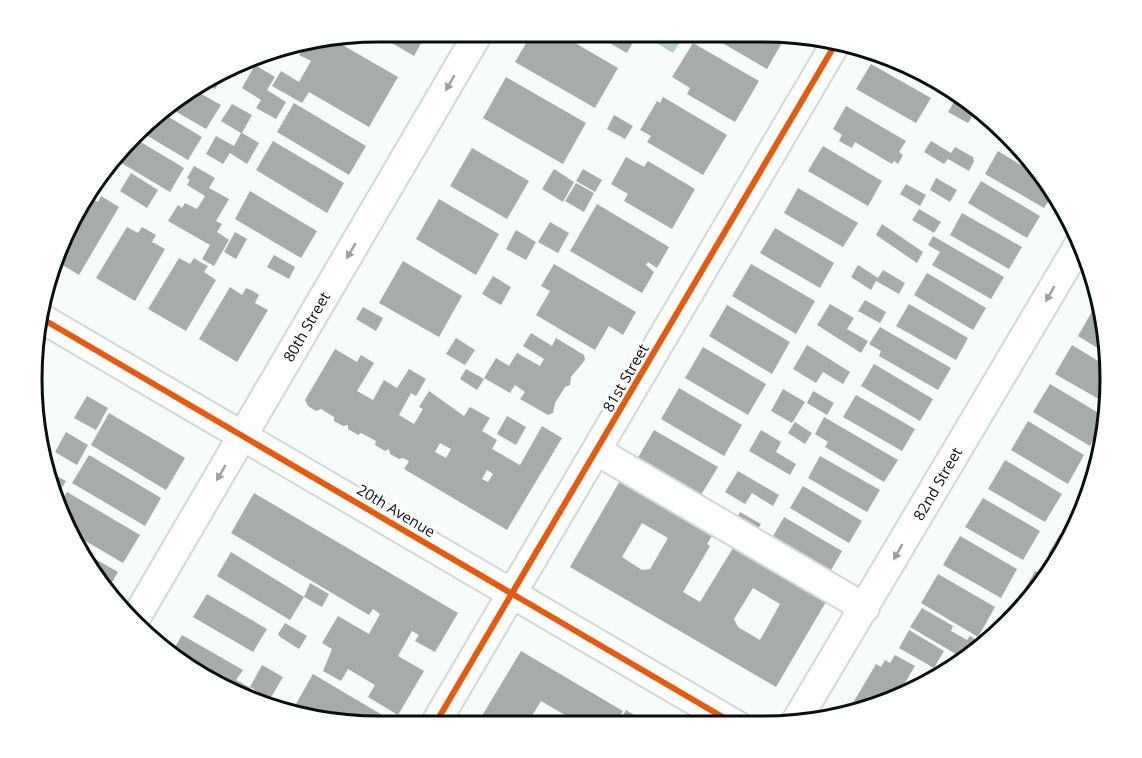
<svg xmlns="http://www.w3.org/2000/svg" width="1142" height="758" font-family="'Open Sans',sans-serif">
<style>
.water{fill:#b0d4c5}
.building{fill:#a7acaa;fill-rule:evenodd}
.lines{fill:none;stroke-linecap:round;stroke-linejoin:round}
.minor-casing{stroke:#d3d9d6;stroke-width:32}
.minor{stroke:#fefffe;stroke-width:28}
.cycleway-casing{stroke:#fff;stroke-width:10}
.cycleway{stroke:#e8590c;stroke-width:6}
.oneway{fill:#9c9f9d}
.labels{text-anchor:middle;stroke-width:5;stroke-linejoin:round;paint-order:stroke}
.street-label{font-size:15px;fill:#090f0c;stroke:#fff}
.rim{fill:none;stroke:#090f0c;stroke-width:3}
</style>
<rect width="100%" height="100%" fill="#f7fcfa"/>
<polygon class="water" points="660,33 685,34 673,53 655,42"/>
<g class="building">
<polygon points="373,32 424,32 427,33 414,56"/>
<polygon points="532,33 558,33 618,68 595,108 515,62"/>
<polygon points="592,33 638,33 627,53"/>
<polygon points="723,34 787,34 767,69 719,41"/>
<polygon points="332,39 398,77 369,127 309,92 302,103 272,86 281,71 299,82 311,61 299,55 306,44"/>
<polygon points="693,43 759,81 735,122 687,94 690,88 672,77"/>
<polygon points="871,64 931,98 916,123 856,89"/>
<polygon points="255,65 275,77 267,90 286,102 276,119 256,108 261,100 242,88"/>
<polygon points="908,65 916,67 933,78 932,80"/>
<polygon points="226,70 215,89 203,82 218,74"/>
<polygon points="506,77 586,123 563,164 483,118"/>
<polygon points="191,88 221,105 206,129 168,107"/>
<polygon points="663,97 727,135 703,175 647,142 651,136 640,130 657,101 660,103"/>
<polygon points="955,100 975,112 968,123 948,112"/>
<polygon points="294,103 366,146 349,175 277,132"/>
<polygon points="232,104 252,115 242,133 259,143 247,164 230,153 223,164 206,154 216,136 234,146 241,133 221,121"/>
<polygon points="846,106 906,141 899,152 903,155 898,164 894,161 892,164 855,142 852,148 839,141 842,135 833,129"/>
<polygon points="162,113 202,137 188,160 141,132"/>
<polygon points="614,115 633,126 625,139 607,129"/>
<polygon points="1007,137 1019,152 1003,143"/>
<polygon points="134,138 184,168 170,192 113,158"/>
<polygon points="273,141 344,183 327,213 256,170"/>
<polygon points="931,141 951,153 955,147 973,157 974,161 969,171 948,159 944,164 924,152"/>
<polygon points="823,146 882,181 868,206 808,171"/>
<polygon points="472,148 529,181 507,219 450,186"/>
<polygon points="998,151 1034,173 1052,196 1044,208 985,174"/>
<polygon points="626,157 644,167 648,161 695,189 672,229 624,201 628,194 611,184"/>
<polygon points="110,161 118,165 107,183 98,178"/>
<polygon points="194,166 215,178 209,188 229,199 216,221 222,224 217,232 229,240 214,266 202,259 210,245 168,221 178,205 182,208 185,203 197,209 205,196 187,185 190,180 187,178"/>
<polygon points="554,169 574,182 563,202 542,189"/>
<polygon points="583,169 602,180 595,192 576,181"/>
<polygon points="131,173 158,190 147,208 120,191"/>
<polygon points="936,178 957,190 950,202 930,190"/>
<polygon points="981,181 1040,216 1027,238 968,203"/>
<polygon points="576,183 594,193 584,212 565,201"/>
<polygon points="906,184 926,195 920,206 900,194"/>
<polygon points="798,188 858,223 843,247 784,213"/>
<polygon points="250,191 317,231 301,258 235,219"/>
<polygon points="101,196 119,207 79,275 61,264 64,259 56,254 58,246 84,201 88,204 91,198 98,202"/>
<polygon points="439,199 499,234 476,275 416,239"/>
<polygon points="597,204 669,247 657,268 648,262 646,265 654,272 642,293 570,251"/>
<polygon points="919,209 941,222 934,233 912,220"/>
<polygon points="962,213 1022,247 1009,269 950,235"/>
<polygon points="550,222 569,233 558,253 538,242"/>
<polygon points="882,224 923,252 917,263 876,235"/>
<polygon points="127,227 138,233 142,227 156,235 152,242 165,249 135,301 96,278"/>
<polygon points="775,228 834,263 820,288 760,253"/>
<polygon points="516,230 536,242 526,260 506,249"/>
<polygon points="235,232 247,239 236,259 224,252"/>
<polygon points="933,236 1004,277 991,299 932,265 940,252 928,245"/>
<polygon points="274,255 295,267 289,279 267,267"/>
<polygon points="179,258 190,264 194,258 200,262 208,266 204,272 216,280 186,331 148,309"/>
<polygon points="403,261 462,296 439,337 379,303"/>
<polygon points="554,264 636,312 623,335 609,326 595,350 536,315 550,291 541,286"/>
<polygon points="751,264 815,301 796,334 732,296"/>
<polygon points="858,265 878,278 883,270 905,283 899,294 876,281 871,290 851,277"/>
<polygon points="927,273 986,308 973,330 914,295"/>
<polygon points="493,276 511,287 501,305 482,294"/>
<polygon points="230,287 242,295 246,288 253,291 259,295 255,303 268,310 237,362 199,339"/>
<polygon points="865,300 886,312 880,323 858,311"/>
<polygon points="830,304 854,318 847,329 868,341 861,353 817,325"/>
<polygon points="909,304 968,338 956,360 896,326"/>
<polygon points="727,305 790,342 772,374 709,336"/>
<polygon points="363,307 383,318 376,331 356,319"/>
<polygon points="1094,308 1097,309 1109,355 1078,336"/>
<polygon points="880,327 951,368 938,390 879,356 881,351 869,344"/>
<polygon points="531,333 552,346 556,338 584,355 585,360 571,377 570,385 565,387 555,403 553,413 548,415 520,399 525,392 515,385 510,393 484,378 496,358 509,366 517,353 540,366 544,359 523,346"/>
<polygon points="456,338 475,350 465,365 446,354"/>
<polygon points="807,345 850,372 843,384 823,372 816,383 793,369"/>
<polygon points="1072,345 1108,367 1104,402 1055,374"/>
<polygon points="703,347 766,384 748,415 685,378"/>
<path d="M335 349 357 362 361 355 374 363 357 391 373 400 384 380 397 388 409 369 426 379 416 396 411 393 399 415 414 424 423 409 419 407 429 391 464 416 470 407 490 418 482 431 497 440 492 449 520 465 542 426 562 438 507 530 404 469 409 461 403 458 399 459 390 454 389 449 385 451 375 445 376 441 361 433 358 435 348 429V425L343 426 334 421V417L321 409 316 411 308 406 305 400ZM440 443 451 449 446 458 435 452ZM487 470 493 474 488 482 482 479Z"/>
<polygon points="874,364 933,399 920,421 861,386"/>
<polygon points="33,367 40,371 35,380 38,382 34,388"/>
<polygon points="466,369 484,379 477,390 460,379"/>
<polygon points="1050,384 1102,415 1100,428 1090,446 1033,412"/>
<polygon points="679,388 742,425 724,456 661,419"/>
<polygon points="783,389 805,402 792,423 771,411"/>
<polygon points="813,391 834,403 827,415 807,403"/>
<polygon points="856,395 915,429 902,451 843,417"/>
<polygon points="87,396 108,408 96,430 74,418"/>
<polygon points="109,413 185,458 166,490 91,445"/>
<polygon points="507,416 526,427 516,445 497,434"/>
<polygon points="824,417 898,460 884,482 825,447 828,442 815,434"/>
<polygon points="1028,421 1084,455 1068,484 1011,450"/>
<polygon points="795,422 812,433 805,444 788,433"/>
<polygon points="654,430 718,467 699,498 636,461"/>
<polygon points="761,430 781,442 776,452 796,464 790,475 749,451"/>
<polygon points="66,432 88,445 77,465 55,452"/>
<polygon points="89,455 161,498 145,526 72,483"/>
<polygon points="820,456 880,490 867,512 808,478"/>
<polygon points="1005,460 1062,494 1045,522 988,489"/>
<polygon points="47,471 66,481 58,494 56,493"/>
<polygon points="738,471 779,495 773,506 752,493 745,504 725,492"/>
<path d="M624 474 715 531 707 544 710 546 683 592 700 602 736 543 830 595 776 687 570 567ZM642 523 668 538 650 569 642 570 622 557ZM753 588 780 604 760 640 738 627 734 619Z"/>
<polygon points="803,486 862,521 849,543 790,508"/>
<polygon points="67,492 140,535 123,563 70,532 60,504"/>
<polygon points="254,493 458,613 435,652 415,641 419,635 412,631 398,656 424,671 398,715 368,697 375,685 348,669 341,681 323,671 332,649 322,643 338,616 369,634 380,614 373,609 369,615 231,533"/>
<polygon points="1083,495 1088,498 1076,519 1071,515"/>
<polygon points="983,498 1040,531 1023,560 965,527"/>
<polygon points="740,512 761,524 754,535 734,524"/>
<polygon points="784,517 842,551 830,572 772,538"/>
<polygon points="1060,534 1065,537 1054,557 1048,554"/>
<polygon points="960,536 1017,569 1001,598 943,565"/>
<polygon points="76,548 118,572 108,589 78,552"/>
<polygon points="231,552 304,597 290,620 217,576"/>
<polygon points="1035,571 1044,574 1031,596 1025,589"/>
<polygon points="938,574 995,607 978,637 921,603"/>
<polygon points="310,583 329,594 322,607 304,597"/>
<polygon points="207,594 267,629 253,652 193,617"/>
<polygon points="922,608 953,626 951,631 967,640 970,636 980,642 961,657 910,627"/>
<polygon points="285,623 307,636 299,649 280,637 278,634"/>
<polygon points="909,630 944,651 934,668 899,648"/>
<polygon points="182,635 243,670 236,680 251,688 246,697 226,691 171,654"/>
<polygon points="521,651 623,711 615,725 559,725 565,715 541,701 527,724 477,724"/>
<polygon points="895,655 915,666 897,696 850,708 876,664 881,667 885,660 890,663"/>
<polygon points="262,665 283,677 270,699 250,687"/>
<polygon points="313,674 389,719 386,724 333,723 292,711"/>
<polygon points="913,679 924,685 916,691 904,694"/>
<polygon points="626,710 647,723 646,725 617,725"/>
</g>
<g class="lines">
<defs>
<g id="minor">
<polyline points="41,318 738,726"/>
<polyline points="597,451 865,608"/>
<polyline points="134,621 479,32"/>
<polyline points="795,723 1080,243"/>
<polyline points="435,724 836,43"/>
</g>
</defs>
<use href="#minor" class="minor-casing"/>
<use href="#minor" class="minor"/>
<defs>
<g id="cycleway">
<polyline points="41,318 738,726"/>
<polyline points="435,724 836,43"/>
</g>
</defs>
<use href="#cycleway" class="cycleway-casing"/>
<use href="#cycleway" class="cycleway"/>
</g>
<defs><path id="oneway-solid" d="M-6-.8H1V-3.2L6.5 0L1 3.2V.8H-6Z" transform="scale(1.5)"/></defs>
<g class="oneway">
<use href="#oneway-solid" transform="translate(450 83) rotate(120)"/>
<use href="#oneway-solid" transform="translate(351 251) rotate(120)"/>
<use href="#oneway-solid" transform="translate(1050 294) rotate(120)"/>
<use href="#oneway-solid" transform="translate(221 473) rotate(120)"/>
<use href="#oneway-solid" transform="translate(898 552) rotate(120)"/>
</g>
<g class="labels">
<g class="street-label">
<text transform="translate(307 327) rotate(-60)" y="5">80th Street</text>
<text transform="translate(626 378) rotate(-60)" y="5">81st Street</text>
<text transform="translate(938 484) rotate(-60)" y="5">82nd Street</text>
<text transform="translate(396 511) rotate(31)" y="5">20th Avenue</text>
</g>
</g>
<path d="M0 0H1142V758H0ZM379 42H763A337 337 0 0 1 1100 379V379A337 337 0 0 1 763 716H379A337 337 0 0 1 42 379V379A337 337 0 0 1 379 42Z" fill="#fff" fill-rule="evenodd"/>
<path class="rim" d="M379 42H763A337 337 0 0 1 1100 379V379A337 337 0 0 1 763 716H379A337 337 0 0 1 42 379V379A337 337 0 0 1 379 42Z"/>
</svg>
